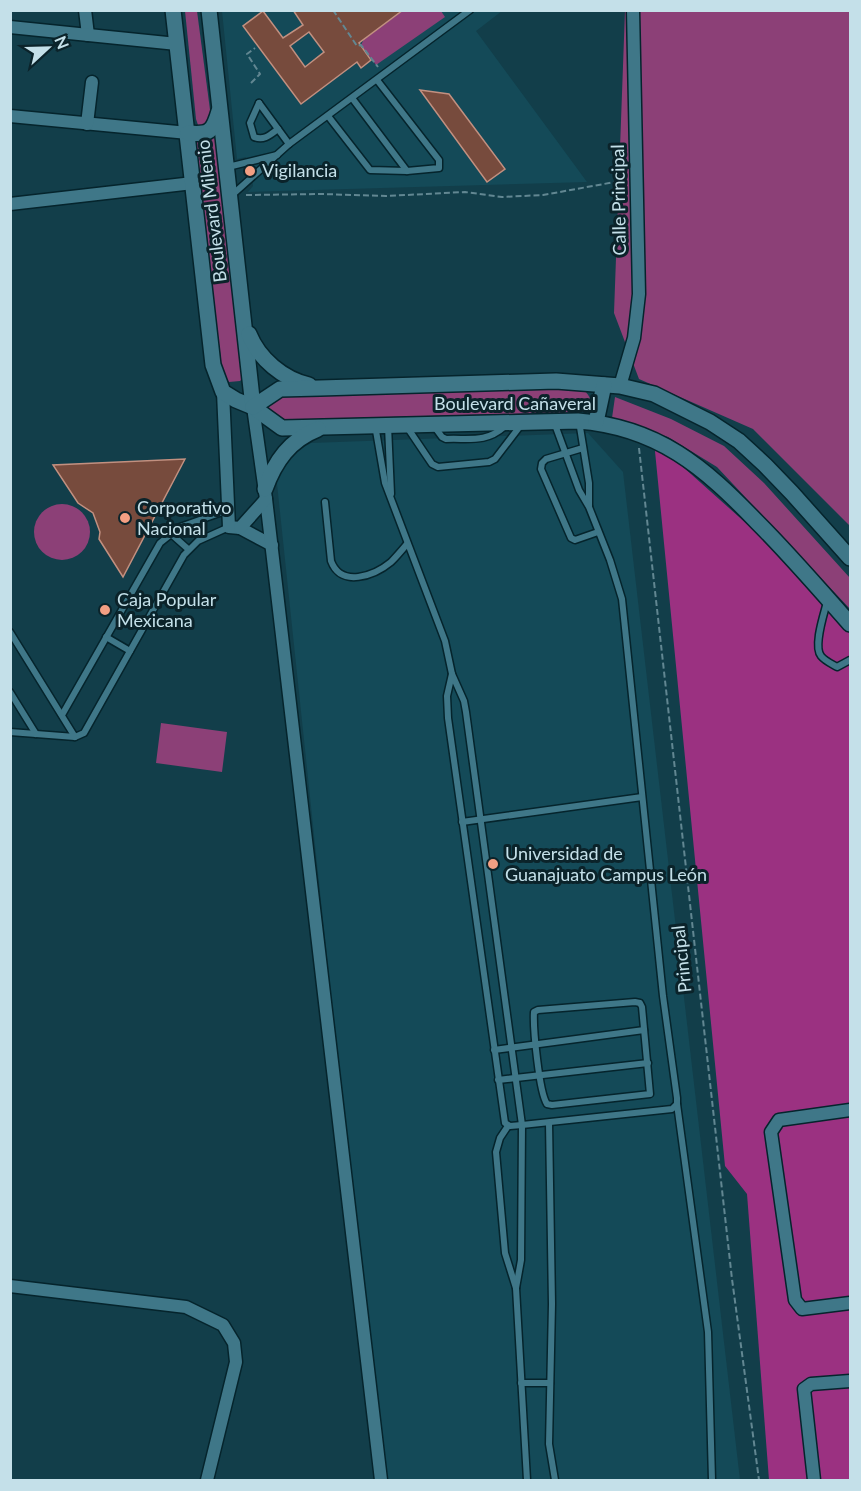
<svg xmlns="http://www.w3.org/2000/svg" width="861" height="1491" font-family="Lato,sans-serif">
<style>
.built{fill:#144a58}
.green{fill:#8c4077}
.forest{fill:#9b3181}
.building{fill:#774b3d;stroke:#c29080;stroke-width:1.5;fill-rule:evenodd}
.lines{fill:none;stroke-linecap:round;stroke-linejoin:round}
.service-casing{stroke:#05242c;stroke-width:9}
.minor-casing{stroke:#05242c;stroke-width:15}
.tertiary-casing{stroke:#05242c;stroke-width:18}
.path{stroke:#628792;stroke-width:2;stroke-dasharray:6 3;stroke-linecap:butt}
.service{stroke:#3f7788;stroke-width:6}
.minor{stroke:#3f7788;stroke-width:12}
.tertiary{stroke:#3f7788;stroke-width:15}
.poi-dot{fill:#f39f83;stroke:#0b232a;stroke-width:2}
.labels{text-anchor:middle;stroke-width:6;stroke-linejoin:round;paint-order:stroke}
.poi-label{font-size:18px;fill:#c4e0e9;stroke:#0b232a;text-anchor:start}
.street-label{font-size:18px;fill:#c4e0e9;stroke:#0b232a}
</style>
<rect width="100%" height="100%" fill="#123e4a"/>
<g class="built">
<polygon points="222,11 502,11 476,31 587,182 248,192 253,186 252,178 250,174 248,175 246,170 249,168 246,157 237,159"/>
<polygon points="588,433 623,472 740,1480 382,1480 276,474 293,453 311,443"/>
</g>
<g class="green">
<polygon points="185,11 197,11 212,125 199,128 196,119"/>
<polygon points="394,11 441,11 445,17 376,65 361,45 364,39 397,15"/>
<polygon points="625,11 850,11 850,526 753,429 639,379 614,313"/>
<polygon points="216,129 245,376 240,381 229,382 223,376 193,133"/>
<path d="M578 388C587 391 590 396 592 405L587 410 580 412 277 420 268 415 266 405 276 396Z"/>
<polygon points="615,397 671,419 724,446 764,483 850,578 850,609 717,467 668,437 612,418"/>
<circle cx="62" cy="532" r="28"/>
<polygon points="161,723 227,732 222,772 156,763"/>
</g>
<polygon class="forest" points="654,441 850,616 850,1480 769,1480 747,1194 725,1166"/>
<g class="building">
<path d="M293 10H403L359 43 371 60 361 68 357 62 301 104 243 26 263 11 283 38 303 25ZM309 32 324 52 305 67 290 46Z"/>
<polygon points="420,90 449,94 505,169 487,182"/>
<polygon points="185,459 123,577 99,539 100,532 93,513 78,503 53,465"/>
</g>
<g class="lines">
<defs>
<g id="service">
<polyline points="352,98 407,171"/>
<path d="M259 103 250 123 254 137C264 141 270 135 278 129"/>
<polyline points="259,103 289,144"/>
<polyline points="328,116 370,170 407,171 439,168 439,160 377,80"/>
<polyline points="228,167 277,155"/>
<polyline points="231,196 289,144 470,10"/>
<polyline points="579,421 589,483 589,506"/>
<polyline points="375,425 385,483 445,641 452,674 464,701 466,712 522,1125 521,1260 516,1288"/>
<polyline points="388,426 391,494"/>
<path d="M434 426 442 437 446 439C469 438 486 443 504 427"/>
<polyline points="407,427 432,464 438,467 489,462 495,459 521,425"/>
<polyline points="583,448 546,459 542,463 541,469 571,538 575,540 598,532"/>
<path d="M325 502 331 561C341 588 374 576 391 562 397 556 402 550 407 544"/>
<polyline points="170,533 188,549"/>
<path d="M827 602C824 614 813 646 821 656 825 661 832 664 837 667L850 660"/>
<polyline points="10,632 75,737"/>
<polyline points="106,637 130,651"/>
<polyline points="452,674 447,696 448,718 505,1123 510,1126 522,1125 672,1109 677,1104 677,1098 663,996 622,599 610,560 589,507 579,490 554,422"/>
<polyline points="10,692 36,734"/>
<polyline points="62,715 160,543 180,527 228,510"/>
<polyline points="10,732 75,737 84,733 184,555 198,541 229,527"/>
<polyline points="462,822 642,797"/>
<path d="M635 1002 640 1003 642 1007 650 1094 552 1105 547 1104C539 1092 533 1028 534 1012L538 1010Z"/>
<polyline points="494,1050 644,1030"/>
<polyline points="498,1080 648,1063"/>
<polyline points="677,1104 708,1332 712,1480"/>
<polyline points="549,1123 552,1304 549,1444 555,1480"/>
<polyline points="508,1126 500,1138 496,1152 505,1253 516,1288 527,1480"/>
<polyline points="521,1383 550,1383"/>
</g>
<g id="minor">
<polyline points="85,10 88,35"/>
<polyline points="10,27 177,44"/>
<polyline points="10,116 188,133"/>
<polyline points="87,124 92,82"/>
<polyline points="10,204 193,183"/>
<polyline points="620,386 634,338 639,294 633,10"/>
<polyline points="223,392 229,527 240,528 272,545"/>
<polyline points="253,407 266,499 381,1480"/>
<polyline points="240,528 266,499"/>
<polyline points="850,1110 779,1120 771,1132 795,1300 802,1309 850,1303"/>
<polyline points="10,1286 186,1307 223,1325 234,1343 236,1362 207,1480"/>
<polyline points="814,1480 804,1389 811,1384 850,1381"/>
</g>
<g id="tertiary">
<path d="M173 10 213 365 223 392 236 400 253 407 282 428 578 421C658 427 704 467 757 522 790 555 820 590 850 624"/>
<polyline points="209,10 253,407"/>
<path d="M188 133C209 135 213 132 219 111"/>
<path d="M249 334C259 359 283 379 309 385"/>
<polyline points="253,407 280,389 320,388 556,381 620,386 654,394 710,422 739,441 765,465 792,493 850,558"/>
<polyline points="596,422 604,385"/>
<path d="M265 489C275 461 290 440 318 429"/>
</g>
</defs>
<use href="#service" class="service-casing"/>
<use href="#minor" class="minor-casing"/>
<use href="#tertiary" class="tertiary-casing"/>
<g class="path">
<polyline points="333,10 357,46 361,45 378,67"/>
<polyline points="251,83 260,74 247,54 255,48"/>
<polyline points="246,195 321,194 386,196 465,192 502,197 543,195 626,180"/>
<polyline points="639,448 732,1279 759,1480"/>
</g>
<use href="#service" class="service"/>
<use href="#minor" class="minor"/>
<use href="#tertiary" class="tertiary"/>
</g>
<g class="poi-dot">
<circle cx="250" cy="171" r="6"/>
<circle cx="125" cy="518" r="6"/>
<circle cx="105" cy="610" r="6"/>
<circle cx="493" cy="864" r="6"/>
</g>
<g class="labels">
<g class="poi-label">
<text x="262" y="177">Vigilancia</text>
<text x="137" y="514">Corporativo<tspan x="137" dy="21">Nacional</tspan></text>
<text x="117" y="606">Caja Popular<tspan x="117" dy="21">Mexicana</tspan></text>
<text x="505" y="860">Universidad de<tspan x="505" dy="21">Guanajuato Campus León</tspan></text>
</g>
<g class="street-label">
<text transform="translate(619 200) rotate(-91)" y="6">Calle Principal</text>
<text transform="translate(212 211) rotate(-97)" y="6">Boulevard Milenio</text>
<text x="515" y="410">Boulevard Cañaveral</text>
<text transform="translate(682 959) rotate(-96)" y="6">Principal</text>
</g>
</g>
<rect width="861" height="1491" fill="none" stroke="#c4e0e9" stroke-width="24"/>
<g transform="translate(48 48) rotate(68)" stroke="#0b232a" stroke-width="4.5" paint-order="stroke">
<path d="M0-4.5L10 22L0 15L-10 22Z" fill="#c4e0e9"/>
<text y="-9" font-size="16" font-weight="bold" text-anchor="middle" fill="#c4e0e9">N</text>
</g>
</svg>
